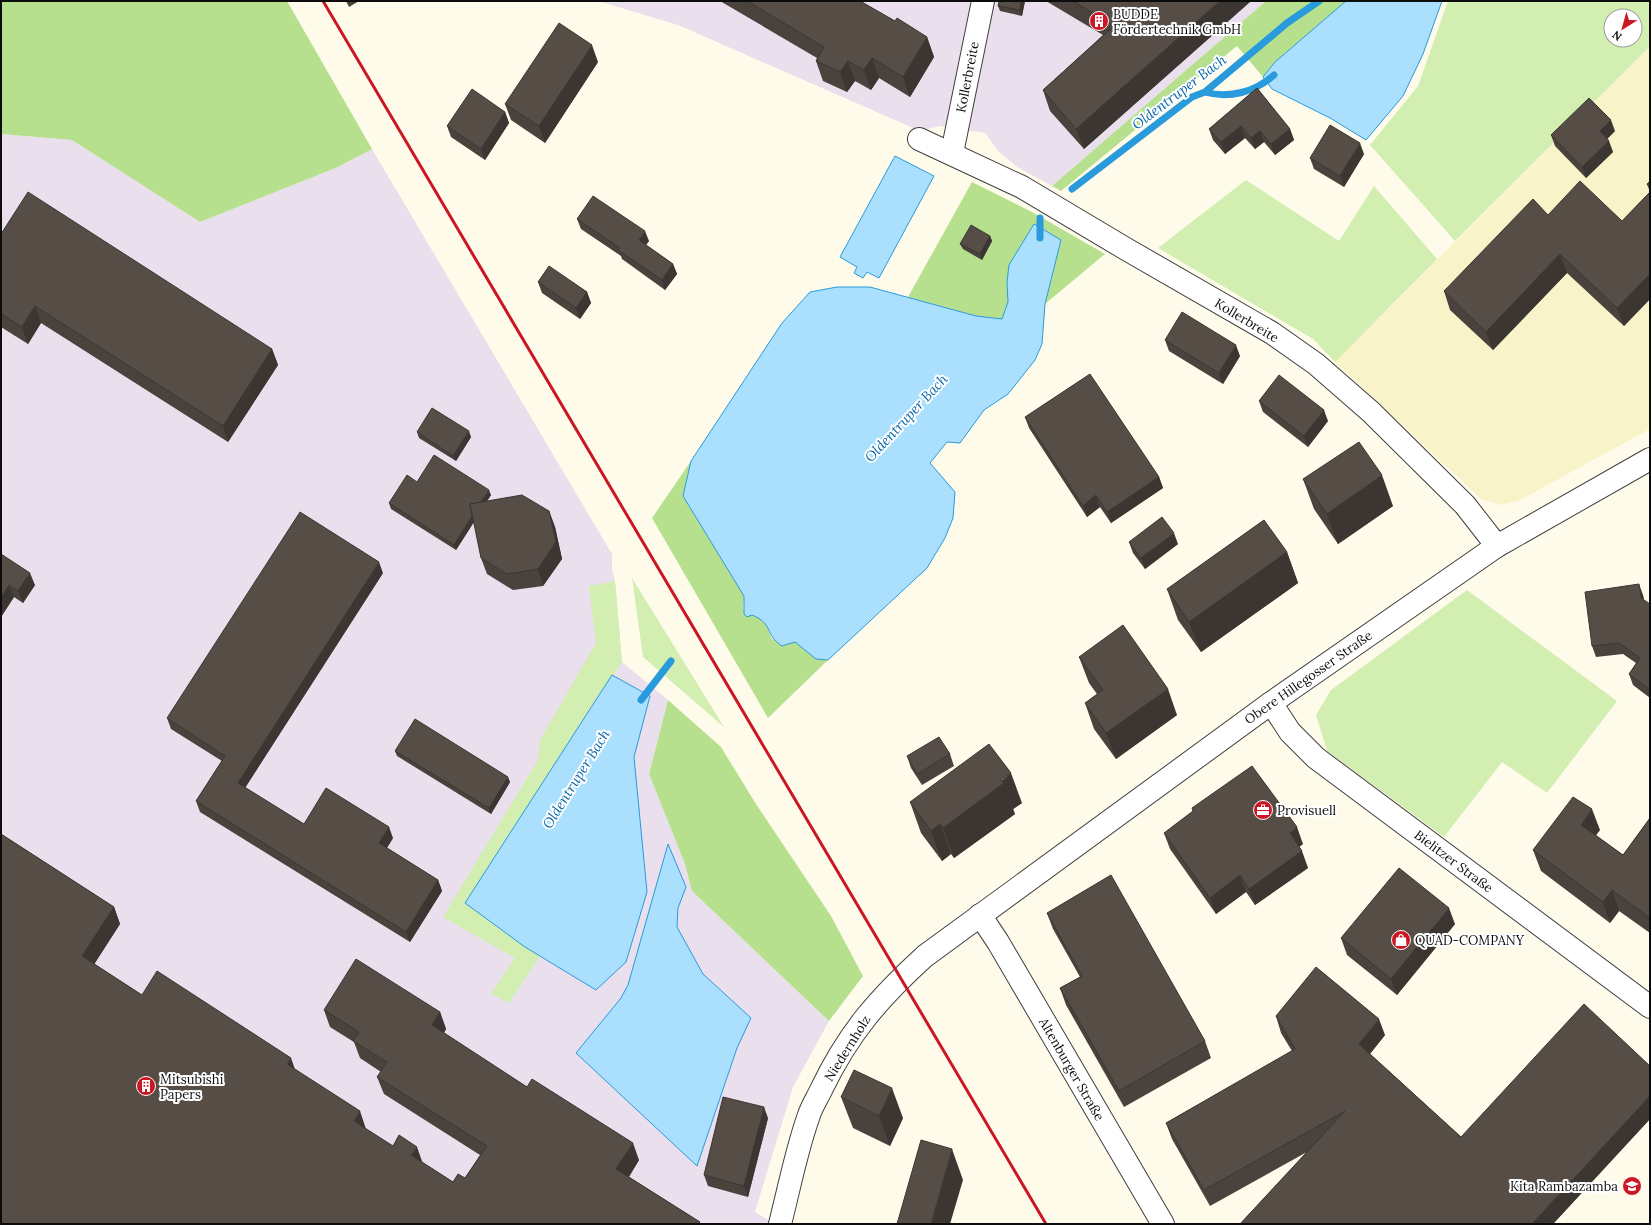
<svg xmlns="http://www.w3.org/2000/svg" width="1651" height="1225" font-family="Lora,serif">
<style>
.industrial{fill:#eadfec}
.farmland{fill:#f8f3c8}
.green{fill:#d2eeb1;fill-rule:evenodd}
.forest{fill:#b6e08e}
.water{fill:#aae0fd;stroke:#299adb}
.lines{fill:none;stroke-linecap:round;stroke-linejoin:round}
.stream{stroke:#299adb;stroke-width:7}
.minor-casing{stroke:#3f3f3f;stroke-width:24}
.minor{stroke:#fff;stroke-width:22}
.rail{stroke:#cb1624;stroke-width:3}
.wall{fill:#4a423d}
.shaded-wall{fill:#3c3632}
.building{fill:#564d47;stroke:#3c3632}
.labels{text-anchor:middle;stroke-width:4;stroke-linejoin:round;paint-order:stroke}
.poi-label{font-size:13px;fill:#0c0c0c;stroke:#fff;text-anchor:start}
.street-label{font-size:13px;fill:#0c0c0c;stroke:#fff}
.water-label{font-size:14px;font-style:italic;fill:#0969ab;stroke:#fff}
</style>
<rect width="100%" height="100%" fill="#fffbeb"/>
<g class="industrial">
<polygon points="598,1 1266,1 1052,186 1017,167 999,152 985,133 940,126 920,131 678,25"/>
<polygon points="1,134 72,140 200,222 338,167 372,149 612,554 612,569 615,581 622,662 668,700 649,774 685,864 692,891 829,1021 793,1087 755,1212 775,1224 1,1224"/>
</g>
<polygon class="farmland" points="1650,46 1650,429 1518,501 1500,505 1491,502 1481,499 1335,362"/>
<g class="green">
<path d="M1448 1H1650V46L1455 241 1370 145 1418 86ZM1611 16H1635V40H1611Z"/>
<polygon points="1246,180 1339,241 1374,186 1437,259 1335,362 1313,339 1158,248"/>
<polygon points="632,578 724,727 643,657"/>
<polygon points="615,581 622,662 465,903 540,956 509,1003 491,994 515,958 443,917 538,760 540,740 596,643 589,586"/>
<polygon points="1467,590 1617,701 1547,793 1502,762 1444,837 1327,751 1316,715 1331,690"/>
</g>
<g class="forest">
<polygon points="1,1 287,1 372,149 338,167 200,222 72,140 1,134"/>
<polygon points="1266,1 1346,1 1275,62 1263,77 1237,46 1061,191 1052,186"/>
<polygon points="972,182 1032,212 1105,254 1045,304 1061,240 1034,224 1007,282 1008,302 1002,319 976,316 908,297"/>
<path d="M691 461 683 496 744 596 743 609C761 620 765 617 772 639L795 642 816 658 828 660 768 718 652 518Z"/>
<polygon points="668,700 721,747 756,804 831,916 863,976 829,1021 692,891 685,864 649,774"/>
</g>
<g class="water">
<polygon points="1346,1 1442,1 1423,54 1403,96 1366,140 1330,118 1272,89 1263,77 1275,62"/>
<polygon points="895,156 934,176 879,278 867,272 863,278 854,273 857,267 840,257"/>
<path d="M1034 224 1061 240 1045 304 1042 344 1035 360 1008 394 984 410 960 443 947 442 930 463 955 492 953 518 945 538 927 568 828 660 816 659 795 642 782 646C764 634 774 624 752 615L747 617 744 614V596L683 496 691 461 782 323 810 292 837 287H870L976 316 1002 319 1008 302 1007 282 1009 265Z"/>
<polygon points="612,675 650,696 634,757 647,892 626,962 596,990 525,947 465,903"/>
<polygon points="668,844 686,887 678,908 677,927 703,974 751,1018 737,1048 697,1166 576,1053 621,998 628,985"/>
</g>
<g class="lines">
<g class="stream">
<path d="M1205 92C1229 99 1255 92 1274 75"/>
<polyline points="1072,189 1192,97 1205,92 1287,23 1319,1"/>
<polyline points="1040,238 1040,218"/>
<polyline points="641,700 671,661"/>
</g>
<defs>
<g id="minor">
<polyline points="919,139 1022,187 1126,249 1272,333 1316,364 1371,412 1465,505 1497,546"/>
<polyline points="952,153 983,1"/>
<polyline points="1271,703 1290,732 1316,758 1650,1007"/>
<polyline points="980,915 998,942 1163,1224"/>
<path d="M780 1224C789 1189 796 1152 808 1118 811 1107 818 1097 822 1088 849 1032 879 998 925 956L1271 703 1497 546 1650 459"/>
</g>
</defs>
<use href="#minor" class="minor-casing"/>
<use href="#minor" class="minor"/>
<polyline class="rail" points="323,1 1046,1224"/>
</g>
<g class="wall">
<polygon points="346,1 359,1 349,7"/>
<polygon points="720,1 860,1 895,21 927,37 934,57 910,97 879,78 871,90 855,81 847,92 823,81 816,61 817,58"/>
<polygon points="999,1 1025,1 1022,16 1000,11 998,6"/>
<polygon points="1046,1 1251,1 1084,149 1050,111 1043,90 1103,35"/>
<polygon points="598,62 545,143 511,120 505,104"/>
<polygon points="1257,88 1290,129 1294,140 1275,155 1264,142 1255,149 1245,138 1225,154 1213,140 1209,129"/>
<polygon points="505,112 509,123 485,160 451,137 447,126"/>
<polygon points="1615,131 1607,139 1613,152 1586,178 1555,146 1551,135"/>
<polygon points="1364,154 1344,187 1314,169 1310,158"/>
<polygon points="1650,181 1650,299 1624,326 1567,273 1493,350 1450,310 1444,291 1548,215 1622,221 1650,192 1647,184"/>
<polygon points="577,219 649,241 646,245 673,264 677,274 665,290 622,259 621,256 581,229"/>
<polygon points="1,234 272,349 278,365 228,442 41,323 28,344 1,327"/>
<polygon points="990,236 992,241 982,260 963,249 960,244"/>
<polygon points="538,282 587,292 591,303 580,319 542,293"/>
<polygon points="1165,340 1240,356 1223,384 1169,351"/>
<polygon points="1259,401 1328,421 1308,447 1263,412"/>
<polygon points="1025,417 1159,477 1163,488 1111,523 1100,507 1087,517 1029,428"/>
<polygon points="417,432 471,437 456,461 419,438"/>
<polygon points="1303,479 1393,506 1338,544 1314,509"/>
<polygon points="417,482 491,495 487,501 549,511 555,527 562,559 543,586 513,590 487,574 481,558 474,522 456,550 391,509 389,503"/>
<polygon points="1129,542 1178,544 1145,569 1133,553"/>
<polygon points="1287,552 1298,583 1201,652 1178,620 1167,589"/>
<polygon points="1,554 35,585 23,603 14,597 1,617"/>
<polygon points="383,573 245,788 304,824 393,838 387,848 438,880 442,891 410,942 200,812 196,801 222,761 171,729 167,718"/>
<polygon points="1643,595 1644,600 1650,604 1650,698 1633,685 1629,674 1636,663 1623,654 1596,657 1592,646"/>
<polygon points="1079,657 1177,715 1116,759 1094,729 1085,703 1097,694 1089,683"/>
<polygon points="395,751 510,782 491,814 397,756"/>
<polygon points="950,754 954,766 922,785 911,768 907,756"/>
<polygon points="910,802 1022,803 1013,809 1015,814 954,858 951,854 942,861 921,833"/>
<polygon points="1650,818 1650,933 1619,911 1610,923 1541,871 1533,850 1600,830 1596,835 1623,855"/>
<polygon points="1164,833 1303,844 1299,847 1308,868 1255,905 1246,892 1216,914 1170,849"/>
<polygon points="1,834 114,907 120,924 94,964 142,995 295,1069 366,1129 393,1146 422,1162 453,1182 465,1178 480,1155 384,1094 377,1077 381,1072 360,1058 354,1042 330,1027 324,1010 440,1012 446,1029 444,1033 639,1160 629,1177 700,1222 700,1224 1,1224"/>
<polygon points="1047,913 1205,1041 1211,1058 1124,1107 1066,1005 1060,988 1080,977 1053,929"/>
<polygon points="1455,924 1397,995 1347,955 1341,938"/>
<polygon points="1276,1016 1385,1035 1370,1054 1461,1137 1650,1066 1650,1119 1553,1224 1240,1224 1307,1152 1210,1206 1172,1139 1166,1123 1292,1051 1281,1033"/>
<polygon points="841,1097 903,1118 890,1146 853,1128"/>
<polygon points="768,1118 748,1197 708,1186 704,1175"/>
</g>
<g class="shaded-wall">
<polygon points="1021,1 1025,1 1022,16 1020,10"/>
<polygon points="1220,1 1251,1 1084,149 1076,129"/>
<polygon points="927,37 934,57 910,97 903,77"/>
<polygon points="592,45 598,62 545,143 539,126"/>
<polygon points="872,58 879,78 871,90 864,70"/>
<polygon points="848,61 855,81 847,92 840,72"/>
<polygon points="505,112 509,123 485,160 481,149"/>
<polygon points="1611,120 1615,131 1604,142 1600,131"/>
<polygon points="1241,126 1245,138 1225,154 1221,142"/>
<polygon points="1290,129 1294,140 1275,155 1271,144"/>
<polygon points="1260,131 1264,142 1255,149 1251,138"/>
<polygon points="1609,141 1613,152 1586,178 1582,167"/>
<polygon points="1360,143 1364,154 1344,187 1340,176"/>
<polygon points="645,231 649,241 642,250 639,240"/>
<polygon points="990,236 992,241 982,260 980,254"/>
<polygon points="1560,254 1567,273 1493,350 1486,332"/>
<polygon points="673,264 677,274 665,290 662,280"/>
<polygon points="1650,274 1650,299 1624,326 1617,308"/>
<polygon points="587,292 591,303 580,319 576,308"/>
<polygon points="35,306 41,323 28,344 22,327"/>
<polygon points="1236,345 1240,356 1223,384 1219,373"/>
<polygon points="272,349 278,365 228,442 223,426"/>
<polygon points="1324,410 1328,421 1308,447 1304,436"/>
<polygon points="469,431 471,437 456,461 453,456"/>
<polygon points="1382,475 1393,506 1338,544 1327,514"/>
<polygon points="1159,477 1163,488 1111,523 1107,512"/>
<polygon points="489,490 491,495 456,550 454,545"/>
<polygon points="1096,495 1100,507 1087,517 1083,506"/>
<polygon points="549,511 555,527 562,559 543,586 538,569"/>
<polygon points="1174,533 1178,544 1145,569 1141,558"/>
<polygon points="1287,552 1298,583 1201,652 1189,622"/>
<polygon points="379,562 383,573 241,794 238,783"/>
<polygon points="30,573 35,585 23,603 18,591"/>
<polygon points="1639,584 1643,595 1645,609 1641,598"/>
<polygon points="9,585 14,597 1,617 1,598"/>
<polygon points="1168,689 1177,715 1116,759 1106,733"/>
<polygon points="1011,773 1022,803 1013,809 1015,814 954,858 943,828"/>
<polygon points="508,777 510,782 491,814 489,808"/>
<polygon points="1592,809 1600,830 1588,845 1581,825"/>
<polygon points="940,824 951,854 942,861 931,831"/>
<polygon points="389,827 393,838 383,854 379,843"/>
<polygon points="1297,827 1303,844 1296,849 1290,833"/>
<polygon points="1302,851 1308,868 1255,905 1249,889"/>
<polygon points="1240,875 1246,892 1216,914 1210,898"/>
<polygon points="438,880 442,891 410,942 406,932"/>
<polygon points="1612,890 1619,911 1610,923 1603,902"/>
<polygon points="114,907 120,924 88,974 82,956"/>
<polygon points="1449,908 1455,924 1397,995 1391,979"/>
<polygon points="440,1012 446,1029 438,1042 432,1025"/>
<polygon points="1379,1019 1385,1035 1365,1060 1359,1044"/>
<polygon points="291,1058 297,1075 287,1064"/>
<polygon points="892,1088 903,1118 890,1146 879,1116"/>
<polygon points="1650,1096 1650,1119 1553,1224 1532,1224"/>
<polygon points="764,1107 768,1118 748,1197 744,1186"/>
<polygon points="360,1111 366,1129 360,1138 354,1121"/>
<polygon points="633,1143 639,1160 623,1186 616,1169"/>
<polygon points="417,1147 423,1164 411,1155"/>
<polygon points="952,1149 963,1180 950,1224 931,1224"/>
</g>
<g class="building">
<polygon points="747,1 860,1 895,21 897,18 927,37 903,77 872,58 864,70 848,61 840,72 816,61 824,47"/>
<polygon points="999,1 1021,1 1020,10 998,6"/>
<polygon points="1073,1 1220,1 1076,129 1043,90 1114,26"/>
<polygon points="559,23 592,45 539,126 505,104"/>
<polygon points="1257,88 1290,129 1271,144 1260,131 1251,138 1241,126 1221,142 1209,129"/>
<polygon points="472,89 505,112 481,149 447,126"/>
<polygon points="1589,98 1611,120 1600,131 1609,141 1582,167 1551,135"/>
<polygon points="1330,125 1360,143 1340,176 1310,158"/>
<polygon points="1580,181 1622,221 1650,192 1650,274 1617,308 1560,254 1486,332 1444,291 1533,199 1548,215"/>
<polygon points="1650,181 1650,188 1647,184"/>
<polygon points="28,192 272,349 223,426 35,306 22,327 1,314 1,234"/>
<polygon points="593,196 645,231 639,240 673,264 662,280 618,250 620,248 577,219"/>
<polygon points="971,225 990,236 980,254 960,244"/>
<polygon points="549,266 587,292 576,308 538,282"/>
<polygon points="1182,312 1236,345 1219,373 1165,340"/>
<polygon points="1090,374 1159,477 1107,512 1096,495 1083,506 1025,417"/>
<polygon points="1279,375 1324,410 1304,436 1259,401"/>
<polygon points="432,408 469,431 453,456 417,432"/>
<polygon points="1359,442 1382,475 1327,514 1303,479"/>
<polygon points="434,455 489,490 481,502 470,504 472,516 454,545 389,503 407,475 417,482"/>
<polygon points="522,495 549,511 556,542 538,569 507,574 481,558 470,504"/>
<polygon points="300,512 379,562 238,783 304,824 326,788 389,827 379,843 438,880 406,932 196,801 225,756 167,718"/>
<polygon points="1162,517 1174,533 1141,558 1129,542"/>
<polygon points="1264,520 1287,552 1189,622 1167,589"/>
<polygon points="1,554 30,573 18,591 9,585 1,598"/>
<polygon points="1639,584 1641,598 1650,604 1650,690 1629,674 1640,658 1619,643 1592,646 1585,592"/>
<polygon points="1123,625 1168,689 1106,733 1085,703 1103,690 1079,657"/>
<polygon points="415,719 508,777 489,808 395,751"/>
<polygon points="939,737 950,754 917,774 907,756"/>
<polygon points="989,744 1011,773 1001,780 1004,783 943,828 940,824 931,831 910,802"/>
<polygon points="1252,766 1297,827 1290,833 1302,851 1249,889 1240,875 1210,898 1164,833 1193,811 1192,808"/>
<polygon points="1573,797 1592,809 1581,825 1623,855 1650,818 1650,918 1612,890 1603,902 1533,850"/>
<polygon points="1,834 114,907 82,956 142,995 157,971 291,1058 287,1064 360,1111 354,1121 393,1146 399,1135 417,1147 411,1155 453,1182 458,1174 465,1178 487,1146 377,1077 387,1062 353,1041 359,1032 324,1010 356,959 440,1012 432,1025 527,1087 532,1079 633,1143 616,1169 700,1222 698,1224 4,1224 1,1222"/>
<polygon points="1399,868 1449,908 1391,979 1341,938"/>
<polygon points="1111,875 1205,1041 1119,1091 1060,988 1082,976 1047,913"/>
<polygon points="1316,967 1379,1019 1359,1044 1461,1137 1584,1004 1650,1066 1650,1096 1532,1224 1240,1224 1345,1111 1204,1190 1166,1123 1295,1049 1276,1016"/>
<polygon points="854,1070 892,1088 879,1116 841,1097"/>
<polygon points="723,1097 764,1107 744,1186 704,1175"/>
<polygon points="921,1140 952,1149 931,1224 897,1224"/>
</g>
<defs>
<symbol id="building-disc" viewBox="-11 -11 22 22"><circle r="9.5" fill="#cb1624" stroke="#fff"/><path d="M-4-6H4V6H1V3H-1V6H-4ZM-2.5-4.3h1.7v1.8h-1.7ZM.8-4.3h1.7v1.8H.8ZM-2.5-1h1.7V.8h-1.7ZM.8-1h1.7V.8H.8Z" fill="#fff"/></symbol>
<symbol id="office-disc" viewBox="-11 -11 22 22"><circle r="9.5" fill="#cb1624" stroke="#fff"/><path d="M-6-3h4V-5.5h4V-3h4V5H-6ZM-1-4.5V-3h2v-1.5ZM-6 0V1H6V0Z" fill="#fff"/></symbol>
<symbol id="shop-disc" viewBox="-11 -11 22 22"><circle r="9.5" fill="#cb1624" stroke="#fff"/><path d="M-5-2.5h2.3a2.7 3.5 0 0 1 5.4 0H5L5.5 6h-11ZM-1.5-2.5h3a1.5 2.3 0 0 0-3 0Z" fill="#fff"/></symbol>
<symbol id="school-disc" viewBox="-11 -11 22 22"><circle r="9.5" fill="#cb1624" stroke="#fff"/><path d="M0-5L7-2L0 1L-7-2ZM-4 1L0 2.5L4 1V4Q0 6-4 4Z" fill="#fff"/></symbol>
</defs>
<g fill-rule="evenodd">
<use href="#building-disc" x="1088" y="10" width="22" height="22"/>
<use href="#office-disc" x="1252" y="799" width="22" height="22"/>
<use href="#shop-disc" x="1390" y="929" width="22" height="22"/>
<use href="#building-disc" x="135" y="1075" width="22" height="22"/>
<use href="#school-disc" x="1621" y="1175" width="22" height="22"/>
</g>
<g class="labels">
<g class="poi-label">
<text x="1113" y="19">BUDDE<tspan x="1113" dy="15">Fördertechnik GmbH</tspan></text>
<text x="1277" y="815">Provisuell</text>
<text x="1415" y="945">QUAD-COMPANY</text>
<text x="160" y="1084">Mitsubishi<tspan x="160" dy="15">Papers</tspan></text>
<text x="1618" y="1191" text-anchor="end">Kita Rambazamba</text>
</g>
<g class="street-label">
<text transform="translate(967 77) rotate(-79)" y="5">Kollerbreite</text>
<text transform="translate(1247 320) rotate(31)" y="5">Kollerbreite</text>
<text transform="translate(1308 677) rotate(-35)" y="5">Obere Hillegosser Straße</text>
<text transform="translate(1454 861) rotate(37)" y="5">Bielitzer Straße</text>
<text transform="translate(847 1048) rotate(-58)" y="5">Niedernholz</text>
<text transform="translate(1072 1069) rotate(60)" y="5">Altenburger Straße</text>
</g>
<g class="water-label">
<text transform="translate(1179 92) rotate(-37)" y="5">Oldentruper Bach</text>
<text transform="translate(906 418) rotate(-47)" y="5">Oldentruper Bach</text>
<text transform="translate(576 779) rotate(-58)" y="5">Oldentruper Bach</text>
</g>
</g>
<rect width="1651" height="1225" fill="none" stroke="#0c0c0c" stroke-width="4"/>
<g transform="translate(1623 28) rotate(217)"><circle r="19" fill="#ffffff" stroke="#9e9e9e"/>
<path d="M0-3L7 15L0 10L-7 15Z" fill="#cb1624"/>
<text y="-6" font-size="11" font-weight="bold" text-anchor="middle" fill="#0c0c0c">N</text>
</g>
</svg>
